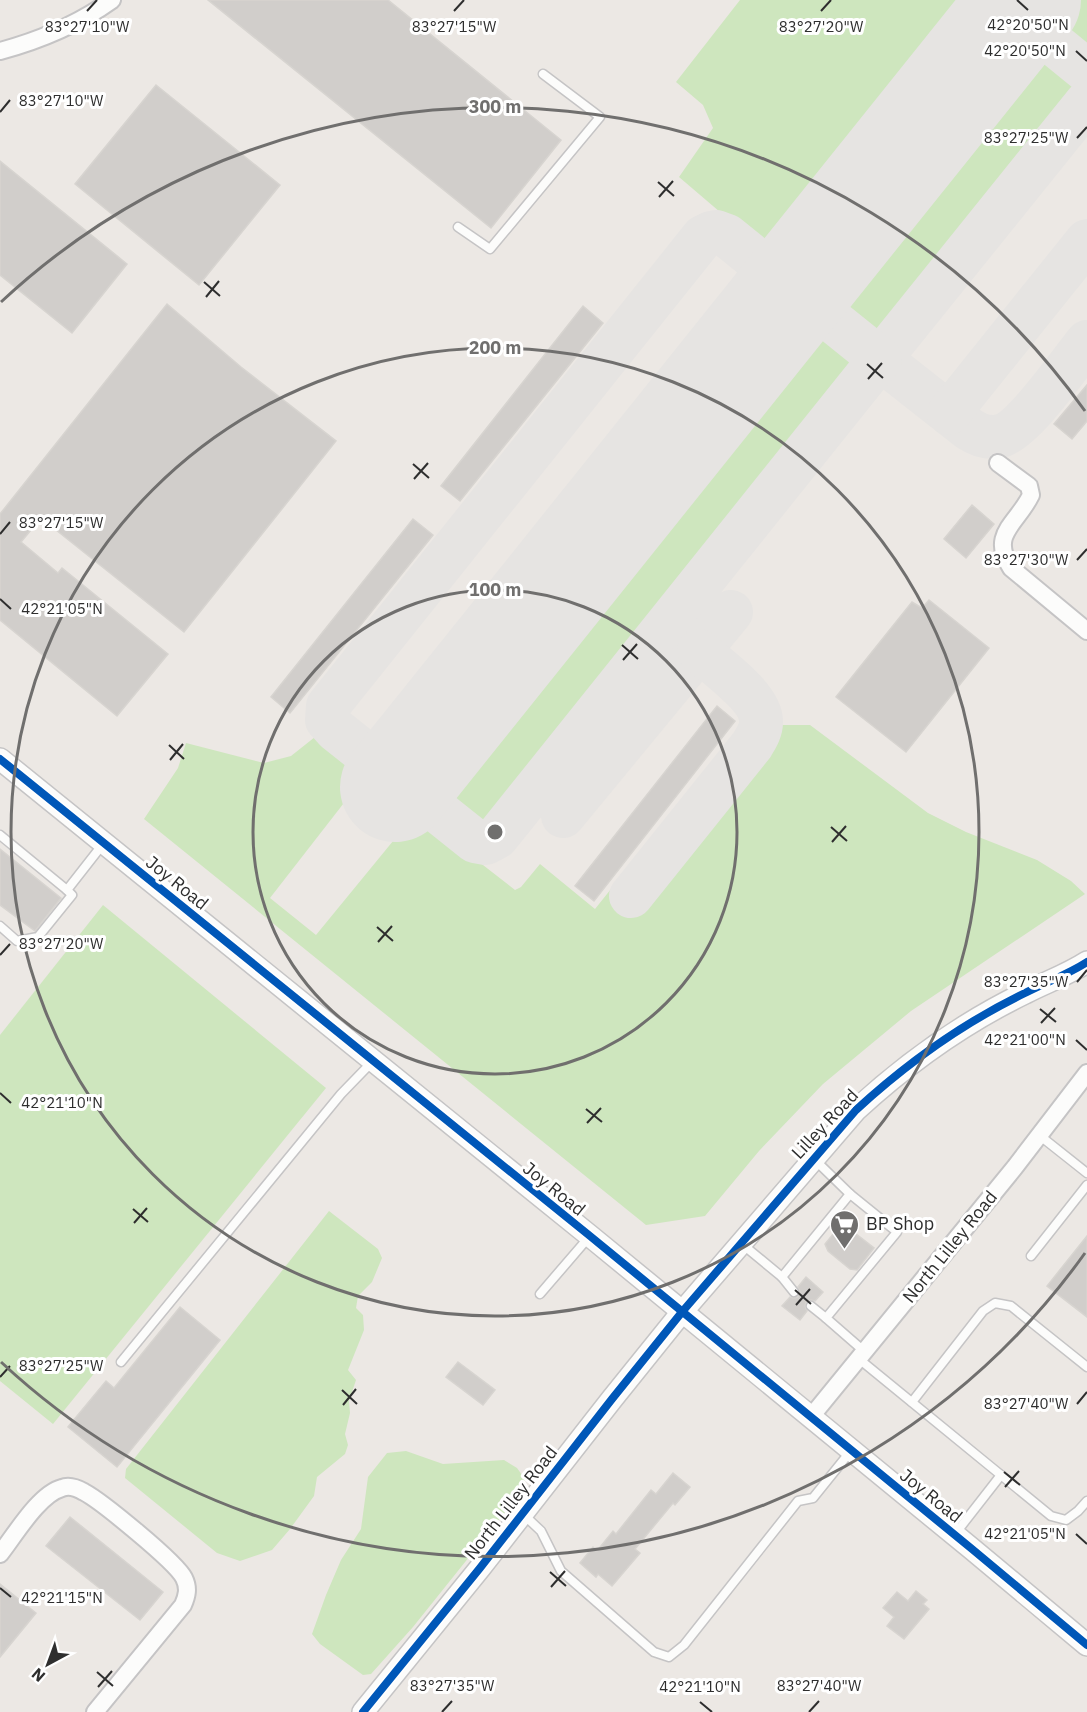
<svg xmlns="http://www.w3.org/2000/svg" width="1087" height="1712" font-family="'IBM Plex Sans',sans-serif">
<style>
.green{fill:#cee6be}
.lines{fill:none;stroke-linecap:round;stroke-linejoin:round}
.taxiway{stroke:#e6e4e2;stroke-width:44}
.runway{stroke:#e6e4e2;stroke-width:110}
.building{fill:#d1cecb;stroke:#d7d4d0;stroke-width:1.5}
.service-casing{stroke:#c5c4c5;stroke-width:11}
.minor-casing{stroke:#c5c4c5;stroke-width:20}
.tertiary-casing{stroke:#c5c4c5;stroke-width:24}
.service{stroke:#fcfcfb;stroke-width:8}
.minor{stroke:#fcfcfb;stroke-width:16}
.tertiary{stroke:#fcfcfb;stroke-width:21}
.cycleway-casing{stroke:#fff;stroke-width:11}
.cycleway{stroke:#0057b8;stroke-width:8}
.ticks{fill:none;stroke:#2e2e2e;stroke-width:2}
.ring{fill:none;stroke:#706f6e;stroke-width:3}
.labels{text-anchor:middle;stroke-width:6;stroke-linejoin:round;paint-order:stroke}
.street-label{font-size:18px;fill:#2e2e2e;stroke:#fff}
.poi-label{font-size:18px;fill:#2e2e2e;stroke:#fff;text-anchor:start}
.ticks-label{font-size:15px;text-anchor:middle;fill:#2e2e2e;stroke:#fff;stroke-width:6;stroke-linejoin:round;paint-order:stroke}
.centre{fill:#706f6e;stroke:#fff;stroke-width:3}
.ring-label{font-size:18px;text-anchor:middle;font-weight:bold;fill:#706f6e;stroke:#fff;stroke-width:6;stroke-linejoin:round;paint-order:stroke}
</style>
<rect width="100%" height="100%" fill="#ece8e4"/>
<g class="green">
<polygon points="740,0 987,0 782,257 761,247 679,177 713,128 703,105 676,82"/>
<polygon points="1067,0 1087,0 1087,50 1067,39 1053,23 1055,15"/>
<path d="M1031 49C1050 54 1065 71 1076 86L1055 124 908 309 877 334C858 324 843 314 828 298L829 295 1026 52Z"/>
<path d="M809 328 828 337 854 363 832 402 504 809C498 813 492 820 485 822 471 826 450 805 442 795L444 777 797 338Z"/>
<polygon points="783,725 810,725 928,813 966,832 1037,860 1071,881 1085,894 911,1011 823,1084 759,1151 705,1216 646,1225 144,819 178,768 186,743 264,763 291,756 320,733 368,772 270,898 316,935 416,813 515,890 521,887 540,864 595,909 611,889 634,908 641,902 770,739 773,728"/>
<polygon points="103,905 326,1088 53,1424 0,1381 0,1035"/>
<polygon points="329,1211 378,1249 382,1258 372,1282 358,1296 356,1308 363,1315 364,1330 348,1370 356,1380 349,1401 350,1413 345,1434 348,1445 345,1454 317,1477 314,1496 290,1529 272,1550 240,1561 217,1553 125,1478 126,1469"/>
<polygon points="406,1451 443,1464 504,1460 517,1468 525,1479 522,1491 413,1627 371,1674 363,1675 320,1644 312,1634 326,1595 341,1560 361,1529 368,1477 387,1453"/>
</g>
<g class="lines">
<g class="taxiway">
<polyline points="1016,13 1087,71"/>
<path d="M1087 102 880 359 969 429C978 435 988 439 1000 436 1023 431 1070 363 1087 342"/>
<polygon points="716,232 727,236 880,359 497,837 486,843 475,841 336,730 327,720 328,706 703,237 711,233"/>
<polyline points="949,413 1087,241"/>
<polyline points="563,816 731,612"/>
<path d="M631 896 752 745C756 738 761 731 761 722 762 698 716 666 699 651"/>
</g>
<polyline class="runway" points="395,787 1026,0"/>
</g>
<g class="building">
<polygon points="208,0 388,0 561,140 491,228"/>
<polygon points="156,85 280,185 199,285 75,184"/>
<polygon points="0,161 127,264 72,333 0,275"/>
<polygon points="167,304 241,367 336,441 184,632 41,518 21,542 58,573 62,568 168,654 117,716 0,620 0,514"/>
<polygon points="583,306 603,323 460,501 441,486"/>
<polygon points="1087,385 1087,421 1072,439 1054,424"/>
<polygon points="972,505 994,524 966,558 944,539"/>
<polygon points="413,519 433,535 290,713 271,697"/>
<polygon points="929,600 989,648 906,752 836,697 912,602 922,608"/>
<polygon points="717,706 735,721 594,901 575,886"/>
<polygon points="0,849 61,898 35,931 0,905"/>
<polygon points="842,1223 874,1248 857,1270 850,1269 828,1251 825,1244"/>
<polygon points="1087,1236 1087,1317 1047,1286"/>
<polygon points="806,1277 823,1292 815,1301 811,1300 806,1302 805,1306 807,1311 800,1320 782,1306 790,1297 794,1298 798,1297 800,1292 798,1287"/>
<polygon points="180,1307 220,1340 117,1467 68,1427 106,1381 114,1388"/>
<polygon points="458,1362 495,1390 483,1405 446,1377"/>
<polygon points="673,1473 690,1487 675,1505 673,1503 635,1549 640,1553 612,1586 598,1574 596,1577 580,1563 593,1547 597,1551 613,1531 616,1534 651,1490 656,1494"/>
<polygon points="70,1517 163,1592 140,1620 46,1546"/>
<polygon points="0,1584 36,1613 0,1657"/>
<polygon points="916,1591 927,1600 923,1604 929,1609 904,1639 887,1626 894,1617 883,1608 897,1592 908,1601"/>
</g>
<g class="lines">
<defs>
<g id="service">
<polyline points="458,227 490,249 600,117 543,74"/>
<polyline points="0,835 67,890"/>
<polyline points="0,926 17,941 38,937 72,895 67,890 103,844"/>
<polyline points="1039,1135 1087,1173"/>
<polyline points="813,1158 850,1194"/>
<polyline points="742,1244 782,1277 850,1194 897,1232 826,1318 865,1352"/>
<polyline points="1031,1256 1087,1185"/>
<polyline points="782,1277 794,1292"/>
<polyline points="540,1294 589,1237"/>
<polyline points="811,1306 826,1318"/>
<polyline points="859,1359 1051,1516 1066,1520 1078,1511 1087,1501"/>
<polyline points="121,1362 341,1094 373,1061"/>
<polyline points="912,1402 983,1311 995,1303 1011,1306 1087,1367"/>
<polyline points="524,1515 541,1531 561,1571 654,1652 669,1657 684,1645 798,1501 813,1498 850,1452"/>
<polyline points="955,1534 1001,1475"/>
</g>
<g id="minor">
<path d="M0 51C41 40 77 25 112 0"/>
<path d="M998 463 1029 486 1031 495C1017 524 989 534 1011 568L1087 631"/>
<polyline points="810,1418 1015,1167 1087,1073"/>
<path d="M0 1554C15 1535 39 1494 62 1488 69 1485 77 1488 84 1492 101 1501 176 1562 184 1578 189 1588 187 1596 183 1605L95 1712"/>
</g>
<g id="tertiary">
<polyline points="0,759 590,1236 972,1549 1087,1645"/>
<path d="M363 1712 480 1568 612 1399 682 1312 856 1110C906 1064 963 1023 1025 993 1046 982 1067 975 1087 962"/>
</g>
</defs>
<use href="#service" class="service-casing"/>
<use href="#minor" class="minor-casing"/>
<use href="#tertiary" class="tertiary-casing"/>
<use href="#service" class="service"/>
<use href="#minor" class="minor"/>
<use href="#tertiary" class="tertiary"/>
<defs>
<g id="cycleway">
<polyline points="0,759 590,1236 972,1549 1087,1645"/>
<path d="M363 1712 480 1568 612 1399 682 1312 856 1110C906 1064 963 1023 1025 993 1046 982 1067 975 1087 962"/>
</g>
</defs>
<use href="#cycleway" class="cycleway-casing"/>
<use href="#cycleway" class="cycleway"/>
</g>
<path class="ticks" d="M1017 0 1028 10M87 11 97 0M454 11 464 0M821 11 831 0M1076 51 1087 61M0 112 10 100M1077 138 1087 127M658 182 674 196M659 197 673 181M204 282 220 296M206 297 219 281M867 364 883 378M868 379 882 363M413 464 429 478M414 479 428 463M0 534 10 522M1077 560 1087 549M0 599 11 609M622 645 638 659M623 660 637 644M169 745 184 759M170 760 183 744M831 827 847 841M832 842 846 826M377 927 393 941M378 942 392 926M0 955 10 944M1077 982 1087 970M1040 1009 1056 1022M1041 1023 1055 1008M1076 1040 1087 1050M0 1093 11 1103M586 1109 602 1122M587 1123 601 1108M133 1209 148 1222M134 1223 147 1208M795 1290 811 1304M796 1305 810 1289M0 1377 10 1366M342 1390 357 1404M1077 1404 1087 1392M343 1405 356 1389M1004 1472 1020 1485M1005 1487 1019 1471M1076 1534 1087 1544M550 1572 566 1586M551 1587 565 1571M0 1588 11 1597M97 1672 113 1686M98 1687 112 1671M700 1702 712 1712M442 1712 452 1701M809 1712 819 1701"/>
<g class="ring">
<circle cx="495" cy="832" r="242"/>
<circle cx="495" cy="832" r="484"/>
<path d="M1085 1253A725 725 0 0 1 1 1362M1 302A725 725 0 0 1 1085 411"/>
</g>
<defs>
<symbol id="supermarket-pin" viewBox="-11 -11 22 30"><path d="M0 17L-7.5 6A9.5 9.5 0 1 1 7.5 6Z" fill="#706f6e" stroke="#fff"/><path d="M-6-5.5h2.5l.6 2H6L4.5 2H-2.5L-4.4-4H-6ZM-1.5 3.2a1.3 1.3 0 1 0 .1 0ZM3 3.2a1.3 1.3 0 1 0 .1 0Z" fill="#fff"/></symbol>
</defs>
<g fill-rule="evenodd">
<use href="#supermarket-pin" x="828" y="1208" width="33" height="45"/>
</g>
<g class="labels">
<g class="street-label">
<text transform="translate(177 883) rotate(39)" y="6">Joy Road</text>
<text transform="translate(825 1124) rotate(-47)" y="6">Lilley Road</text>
<text transform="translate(554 1189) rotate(39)" y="6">Joy Road</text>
<text transform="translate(950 1247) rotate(-51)" y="6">North Lilley Road</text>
<text transform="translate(931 1496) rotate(39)" y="6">Joy Road</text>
<text transform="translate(511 1503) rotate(-52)" y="6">North Lilley Road</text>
</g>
<g class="poi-label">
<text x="866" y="1230">BP Shop</text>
</g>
</g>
<g class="ticks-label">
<text x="1028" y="30">42°20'50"N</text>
<text x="87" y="32">83°27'10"W</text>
<text x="454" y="32">83°27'15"W</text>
<text x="821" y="32">83°27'20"W</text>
<text x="1025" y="56">42°20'50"N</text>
<text x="61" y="106">83°27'10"W</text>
<text x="1026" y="143">83°27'25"W</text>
<text x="61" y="528">83°27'15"W</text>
<text x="1026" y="565">83°27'30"W</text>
<text x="62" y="614">42°21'05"N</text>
<text x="61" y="949">83°27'20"W</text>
<text x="1026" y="987">83°27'35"W</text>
<text x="1025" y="1045">42°21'00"N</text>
<text x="62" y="1108">42°21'10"N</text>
<text x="61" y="1371">83°27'25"W</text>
<text x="1026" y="1409">83°27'40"W</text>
<text x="1025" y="1539">42°21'05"N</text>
<text x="62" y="1603">42°21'15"N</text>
<text x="452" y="1691">83°27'35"W</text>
<text x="819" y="1691">83°27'40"W</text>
<text x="700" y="1692">42°21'10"N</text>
</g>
<circle cx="495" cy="832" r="9" class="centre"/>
<g class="ring-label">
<text x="495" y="113">300 m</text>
<text x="495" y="354">200 m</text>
<text x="495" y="596">100 m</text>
</g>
<g transform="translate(48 1664) rotate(221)" stroke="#ffffff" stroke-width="4.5" paint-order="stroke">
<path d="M0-4.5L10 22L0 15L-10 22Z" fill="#2e2e2e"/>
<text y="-9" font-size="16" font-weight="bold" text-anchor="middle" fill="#2e2e2e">N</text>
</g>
</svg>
